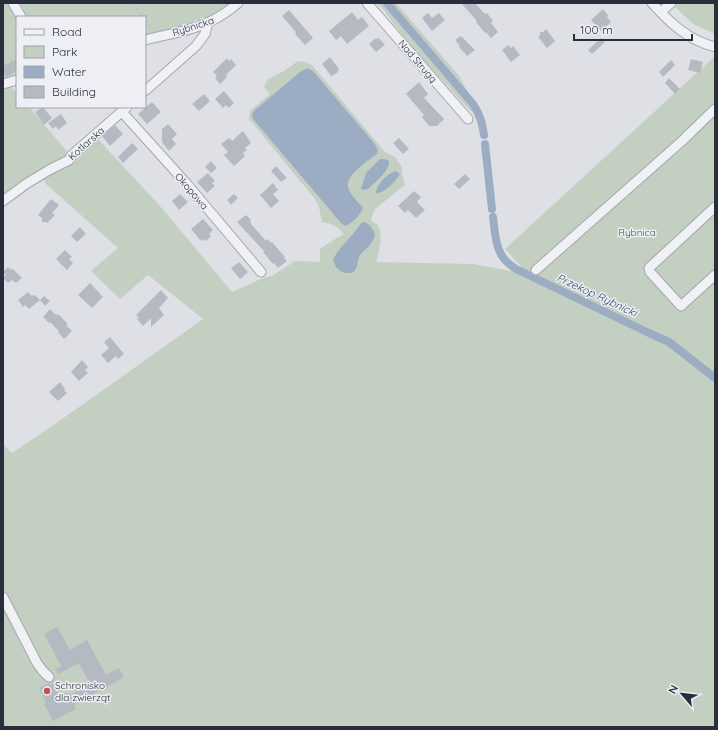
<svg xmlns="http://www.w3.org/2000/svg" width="718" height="730" font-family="Quicksand,sans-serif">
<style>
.green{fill:#c3cfc0;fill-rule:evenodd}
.water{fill:#9cadc3}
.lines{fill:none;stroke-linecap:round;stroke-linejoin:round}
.canal{stroke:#9cadc3;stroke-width:8}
.building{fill:#b5bac2}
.minor-casing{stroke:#a4a7af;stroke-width:11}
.path{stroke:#bcbec5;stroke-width:1.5;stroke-dasharray:3 3;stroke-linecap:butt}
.minor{stroke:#f0f1f5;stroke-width:9}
.poi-dot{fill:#c14d58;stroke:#edeff4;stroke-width:1.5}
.labels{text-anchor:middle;stroke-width:3;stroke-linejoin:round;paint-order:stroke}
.street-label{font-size:10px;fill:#282e3b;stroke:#edeff4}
.park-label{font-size:10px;fill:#3b5637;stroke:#edeff4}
.poi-label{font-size:10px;fill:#282e3b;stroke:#edeff4;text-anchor:start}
.water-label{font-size:11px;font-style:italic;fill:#364b6b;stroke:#edeff4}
</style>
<rect width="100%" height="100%" fill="#dee0e6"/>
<g class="green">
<polygon points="3,3 10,3 17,17 17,76 3,80"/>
<polygon points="20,3 231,3 214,14 199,21 145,35 145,17 27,17"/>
<polygon points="377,3 396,3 460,77 469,95 477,105 474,111 471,111 462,102 450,88 419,56 391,20 384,10"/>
<polygon points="671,3 715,3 715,34 693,24"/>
<path d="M715 56V727H3V444L12 453C77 410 139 364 203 319L148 275 120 299 91 271 118 248 46 184 42 176 96 137 160 206 232 292 263 278 272 276 295 261 320 262V249L335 239 344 234C337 226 333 224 322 222L319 207 315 199 249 119 250 111 270 94 264 87 268 79 284 71 298 61 305 62 312 65 385 152 395 157 402 167V175L405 185 375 209 371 220C373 222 375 223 377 224 384 233 379 253 376 262L473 264 528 274 505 249ZM308 68 313 71 375 144 378 150 377 154C368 161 343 176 348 189 350 194 355 198 358 202L256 109 301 71Z"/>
<polygon points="11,87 17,93 17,107 29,107 71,156 3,196 3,90"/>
</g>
<g class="water">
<path d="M308 68 313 71 375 144 378 150 377 154C368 161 342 177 349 190 352 196 359 203 363 208 360 215 353 223 345 226L341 223 253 119 252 114 256 109 301 71Z"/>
<path d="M380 159H385L389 161C390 171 375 182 368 189L364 190 361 189 366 173Z"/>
<path d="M396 171 400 174C394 183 387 190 377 194L376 191C379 182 388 173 396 171Z"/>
<path d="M362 222C369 222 372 228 375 234 372 248 365 247 359 257 357 261 358 265 356 269 352 276 341 273 337 268 335 266 334 262 333 259 341 245 353 236 362 222Z"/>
</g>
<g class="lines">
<g class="canal">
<path d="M387 3 473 104C480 115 482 122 484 135"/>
<polyline points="485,144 492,209"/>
<path d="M493 217C495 231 495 250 506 261 509 264 513 267 516 269L649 333 669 342 715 378"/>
</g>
</g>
<g class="building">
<polygon points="461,3 475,3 485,14 487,13 493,21 491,23 498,32 491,38 486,32 485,33 476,22 477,21"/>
<polygon points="603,9 608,15 607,17 611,22 601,31 591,20"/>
<polygon points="289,10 313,38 305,45 295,34 296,32 282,16"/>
<polygon points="352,12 358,20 362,17 369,26 347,44 341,36 336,40 329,31"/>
<polygon points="428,13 432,18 439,13 445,20 432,31 422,18"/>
<polygon points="546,29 555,41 547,48 538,37 540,35 540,32 543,32"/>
<polygon points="461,36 475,50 467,56 459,47 460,46 455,40"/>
<polygon points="376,38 377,39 379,38 385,45 376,52 369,44"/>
<polygon points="601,38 605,42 592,54 588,50"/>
<polygon points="508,45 511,48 513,46 520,55 511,62 502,50"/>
<polygon points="330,57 339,69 337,73 331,76 322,64"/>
<polygon points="227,58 229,61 231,59 236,65 226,75 227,77 220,84 215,78 217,76 213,72"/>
<polygon points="17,59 17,71 6,77 3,71 3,66"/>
<polygon points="691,59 703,62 700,73 688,70"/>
<polygon points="671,60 675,65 663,77 659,72"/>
<polygon points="669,78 680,89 675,94 665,83"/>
<polygon points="419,82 428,94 424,98 444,119 437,126 429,126 422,117 424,115 406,94"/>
<polygon points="224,91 234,103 229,108 226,105 223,108 215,99"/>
<polygon points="204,94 210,101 199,111 192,104"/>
<polygon points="152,102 161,112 147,124 138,114"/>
<polygon points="43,107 52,118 44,125 35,112"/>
<polygon points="61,114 67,123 58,130 56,126 53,129 48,123"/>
<polygon points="168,124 177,134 172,139 176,144 169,151 162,142 162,129"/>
<polygon points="115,125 123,134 110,146 102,136"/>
<polygon points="243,131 251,143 245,148 247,150 243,153 245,156 234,166 224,155 228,152 221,144 229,138 232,141"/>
<polygon points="399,138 409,149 403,154 393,143"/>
<polygon points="132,143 138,149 123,163 118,157"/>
<polygon points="211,161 217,168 211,173 205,167"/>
<polygon points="276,166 287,178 281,182 271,171"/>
<polygon points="208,173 215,181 212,183 215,186 207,193 197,182"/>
<polygon points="465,174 470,179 459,189 454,184"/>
<polygon points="273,183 278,190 273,194 279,201 271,208 260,195"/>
<polygon points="414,191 421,197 417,202 425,210 416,218 408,210 405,213 398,206"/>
<polygon points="180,194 188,202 179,210 172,201"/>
<polygon points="234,194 238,198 231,205 227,200"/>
<polygon points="51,199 59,205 52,213 55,215 47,223 46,222 42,222 42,218 38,215 42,210"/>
<polygon points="246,215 251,220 250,221 252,225 266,241 268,239 271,243 272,242 285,257 284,258 287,261 278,268 274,263 273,264 263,252 264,251 237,222"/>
<polygon points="203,219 213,230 209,234 211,236 206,241 204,239 201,241 191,229"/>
<polygon points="80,227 86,234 77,242 71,236"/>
<polygon points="65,250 72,257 69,259 73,263 67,270 56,259"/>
<polygon points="239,262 248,272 240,279 231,268"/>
<polygon points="8,267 11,270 12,268 22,278 16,283 12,280 8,283 3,278 6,275 3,272"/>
<polygon points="90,283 103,297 92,308 78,295"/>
<polygon points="161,290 168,298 159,308 164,315 151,327 151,318 143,326 137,319 139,318 136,315"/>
<polygon points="28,292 32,296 33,295 36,296 40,300 29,309 25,305 23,307 18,300"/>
<polygon points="44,296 50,301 45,306 40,300"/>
<polygon points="50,309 56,315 58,314 68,324 66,325 72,331 64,339 58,332 59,331 50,322 49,323 43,317"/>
<polygon points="110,337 124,354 118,359 116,356 108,363 101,355 109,348 104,342"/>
<polygon points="82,360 88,367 85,370 88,373 79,381 71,372"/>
<polygon points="60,382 65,389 64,390 67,393 58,401 49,392"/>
<polygon points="57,627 70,650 87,640 106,675 119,668 124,677 74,705 76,709 53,721 44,704 46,703 39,688 49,683 50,685 53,684 59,697 67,692 69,696 82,688 80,685 88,680 79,663 58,674 55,669 61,666 44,634"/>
</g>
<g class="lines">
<defs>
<g id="minor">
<polyline points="13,3 21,17"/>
<polyline points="367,3 468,119"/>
<path d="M652 3C670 23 688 40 715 47"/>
<polyline points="661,12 671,3"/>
<path d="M145 40C166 34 189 32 209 22 220 17 229 11 238 3"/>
<polyline points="3,84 17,80"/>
<polyline points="145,91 196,46 205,34 208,23"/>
<polyline points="122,112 186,183 261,272"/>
<polyline points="3,201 26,184 49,170 69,160 71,156 127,107"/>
<polyline points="715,207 649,268 650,272 681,306 715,275"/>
<polyline points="536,270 682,141 715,109"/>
<polyline points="3,597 37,663 42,670 49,677"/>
</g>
</defs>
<use href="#minor" class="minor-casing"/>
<g class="path">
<polyline points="132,3 143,17"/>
<polyline points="145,19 152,29"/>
</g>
<use href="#minor" class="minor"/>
</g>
<circle class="poi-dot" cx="47" cy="691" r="4"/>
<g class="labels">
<g class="street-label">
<text transform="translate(193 26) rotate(-18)" y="4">Rybnicka</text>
<text transform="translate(418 61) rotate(49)" y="4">Nad Strugą</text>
<text transform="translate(86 143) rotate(-42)" y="4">Kotlarska</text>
<text transform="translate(192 191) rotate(49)" y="4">Okopowa</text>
</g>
<g class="park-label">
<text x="637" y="236">Rybnica</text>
</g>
<g class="poi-label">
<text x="55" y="689">Schronisko<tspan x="55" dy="12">dla zwierząt</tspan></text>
</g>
<g class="water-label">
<text transform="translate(597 295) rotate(25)" y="4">Przekop Rybnicki</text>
</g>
</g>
<rect width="718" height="730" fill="none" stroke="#282e3b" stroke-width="8"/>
<rect x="16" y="16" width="130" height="92" fill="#edeff4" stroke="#9ea2aa"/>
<rect x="24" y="29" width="20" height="6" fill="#f0f1f5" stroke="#9ea2aa"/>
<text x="52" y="36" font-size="12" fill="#282e3b">Road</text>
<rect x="24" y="46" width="20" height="12" fill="#c3cfc0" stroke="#9ea2aa"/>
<text x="52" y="56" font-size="12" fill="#282e3b">Park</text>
<rect x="24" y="66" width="20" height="12" fill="#9cadc3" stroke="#9ea2aa"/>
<text x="52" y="76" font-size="12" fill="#282e3b">Water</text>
<rect x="24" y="86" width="20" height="12" fill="#b5bac2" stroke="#9ea2aa"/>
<text x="52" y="96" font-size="12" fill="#282e3b">Building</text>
<g transform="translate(682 694) rotate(298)" stroke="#edeff4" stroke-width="3" paint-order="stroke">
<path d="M0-3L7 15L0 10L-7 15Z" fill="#282e3b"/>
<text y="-6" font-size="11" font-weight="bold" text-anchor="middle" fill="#282e3b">N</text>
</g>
<path d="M574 34v6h118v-6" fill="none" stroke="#282e3b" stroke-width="2"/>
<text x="580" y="34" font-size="12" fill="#282e3b" stroke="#edeff4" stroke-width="3" paint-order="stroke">100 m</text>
</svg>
